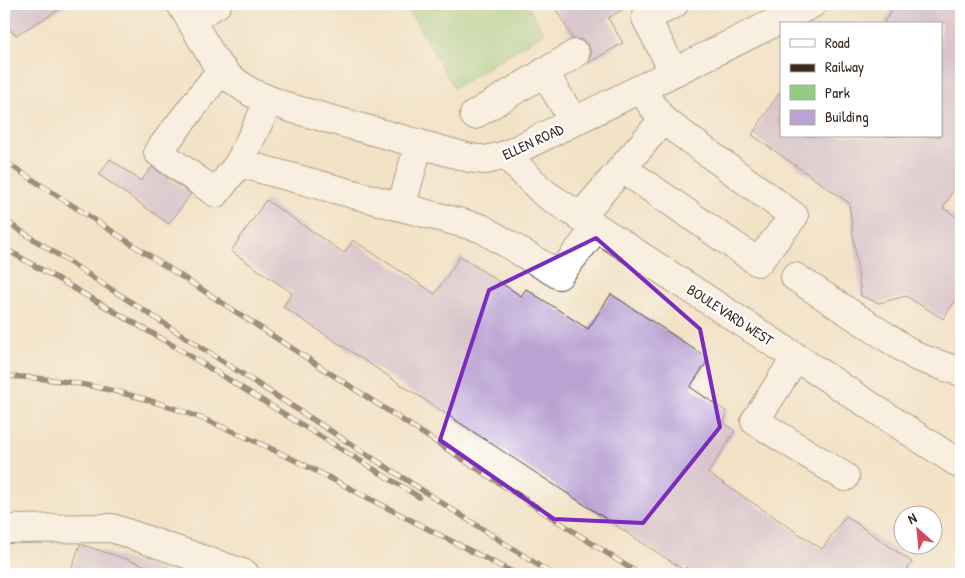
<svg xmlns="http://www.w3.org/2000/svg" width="965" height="578" font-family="'Patrick Hand',sans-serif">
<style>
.green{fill:#92cd81;stroke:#667c50}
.building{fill:#baa3d3}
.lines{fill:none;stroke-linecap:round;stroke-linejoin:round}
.minor-casing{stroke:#564637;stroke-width:30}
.minor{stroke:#fff;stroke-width:28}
.rail-casing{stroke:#3b2a1e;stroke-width:5.5}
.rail{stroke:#fff;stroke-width:4;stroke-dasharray:11;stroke-linecap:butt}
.marked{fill:none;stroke:#7b2cbf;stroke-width:4;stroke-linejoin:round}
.labels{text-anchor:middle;stroke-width:4.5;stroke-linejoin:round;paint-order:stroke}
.street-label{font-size:15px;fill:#3b2a1e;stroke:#fff}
</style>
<rect width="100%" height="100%" fill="#fff"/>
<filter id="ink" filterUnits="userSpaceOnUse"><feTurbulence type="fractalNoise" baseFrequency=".02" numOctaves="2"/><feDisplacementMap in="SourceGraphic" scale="10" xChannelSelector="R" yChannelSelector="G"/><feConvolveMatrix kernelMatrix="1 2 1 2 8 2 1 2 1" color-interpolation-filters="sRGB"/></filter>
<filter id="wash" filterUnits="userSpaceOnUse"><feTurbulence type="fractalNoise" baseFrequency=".0096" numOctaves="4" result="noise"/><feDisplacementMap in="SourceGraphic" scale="20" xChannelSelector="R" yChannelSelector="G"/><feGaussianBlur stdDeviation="1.12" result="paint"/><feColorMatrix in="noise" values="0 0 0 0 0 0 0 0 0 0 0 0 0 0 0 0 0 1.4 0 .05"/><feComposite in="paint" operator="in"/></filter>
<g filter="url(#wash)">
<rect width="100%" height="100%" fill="#f2e2c6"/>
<polygon class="green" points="405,4 527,4 544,33 454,88"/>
<g id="blocks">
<g class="building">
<polygon points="4,4 69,4 16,35 4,25"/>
<polygon points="553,4 633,4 608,18 623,43 588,63 591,54 589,46 582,40 573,39"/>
<polygon points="895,4 961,4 961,177 943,208 961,220 961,292 943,319 906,296 879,303 861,296 849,203 752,135 781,90 781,136 941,136 941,24 883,24"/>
<polygon points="110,159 141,181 152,167 191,194 169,224 99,175"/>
<polygon points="266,200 344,253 353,240 435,294 460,256 521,296 526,289 588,329 611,294 709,359 690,387 727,412 724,423 735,431 708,473 822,549 846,516 912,562 904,574 697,574 686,567 684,570 283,307 292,293 231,251"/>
<polygon points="80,544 162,571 162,574 70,574"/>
</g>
</g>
</g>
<g filter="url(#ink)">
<use href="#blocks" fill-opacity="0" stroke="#564637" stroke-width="1"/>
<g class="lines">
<defs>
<g id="minor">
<polyline points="181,4 216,63 230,78 252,93 290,108 470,158 486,160 506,155 812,4"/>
<polyline points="191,19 217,4"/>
<polyline points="222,69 158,152 216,193 239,163"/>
<polyline points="544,72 574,122"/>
<polyline points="674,72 646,18 674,4"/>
<polyline points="640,89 663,120 794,216 758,262 622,168 663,120"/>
<polyline points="269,101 239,163 401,207"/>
<polyline points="474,115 575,54"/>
<polyline points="419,144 401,207 481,228 559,275 596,228"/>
<polyline points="506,155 544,193 961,465"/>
<polyline points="580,217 622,168"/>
<polyline points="795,277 917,357 961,372"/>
<polyline points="796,357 755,421 845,477"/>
<polyline points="4,529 112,528 245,574"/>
</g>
</defs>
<use href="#minor" class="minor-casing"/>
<use href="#minor" class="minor"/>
<defs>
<g id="rail">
<polyline points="4,161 639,574"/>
<polyline points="4,220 552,574"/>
<polyline points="4,248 169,343 419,497"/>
<path d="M4 376C140 381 239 431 357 492 410 520 463 547 516 574"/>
</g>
</defs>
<use href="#rail" class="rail-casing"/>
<use href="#rail" class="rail"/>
</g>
</g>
<path d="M0 0H965V578H0ZM596 238 700 329 720 427 643 523 554 519 440 440 489 290Z" fill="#f2e2c6" fill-opacity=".55" fill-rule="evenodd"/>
<path class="marked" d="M596 238 700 329 720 427 643 523 554 519 440 440 489 290Z"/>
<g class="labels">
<g class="street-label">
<text transform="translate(533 142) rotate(-25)" y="5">ELLEN ROAD</text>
<text transform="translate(730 315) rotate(33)" y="5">BOULEVARD WEST</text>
</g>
</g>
<rect width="965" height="578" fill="none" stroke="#fff" stroke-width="20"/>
<rect x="780" y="22" width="162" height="115" fill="#ffffff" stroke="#b1aaa5"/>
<rect x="790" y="39" width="25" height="8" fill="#ffffff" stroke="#b1aaa5"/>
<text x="825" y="48" font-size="15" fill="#3b2a1e">Road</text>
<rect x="790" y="64" width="25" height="8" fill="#3b2a1e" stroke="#b1aaa5"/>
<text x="825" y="72" font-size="15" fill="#3b2a1e">Railway</text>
<rect x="790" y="85" width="25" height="15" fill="#92cd81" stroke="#b1aaa5"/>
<text x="825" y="98" font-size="15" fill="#3b2a1e">Park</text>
<rect x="790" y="110" width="25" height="15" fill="#baa3d3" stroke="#b1aaa5"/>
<text x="825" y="122" font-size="15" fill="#3b2a1e">Building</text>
<g transform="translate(918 530) rotate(333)"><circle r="24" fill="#ffffff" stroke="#b1aaa5"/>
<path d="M0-4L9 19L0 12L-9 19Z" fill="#d1495b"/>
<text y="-8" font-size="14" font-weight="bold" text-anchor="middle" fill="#3b2a1e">N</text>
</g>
</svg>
